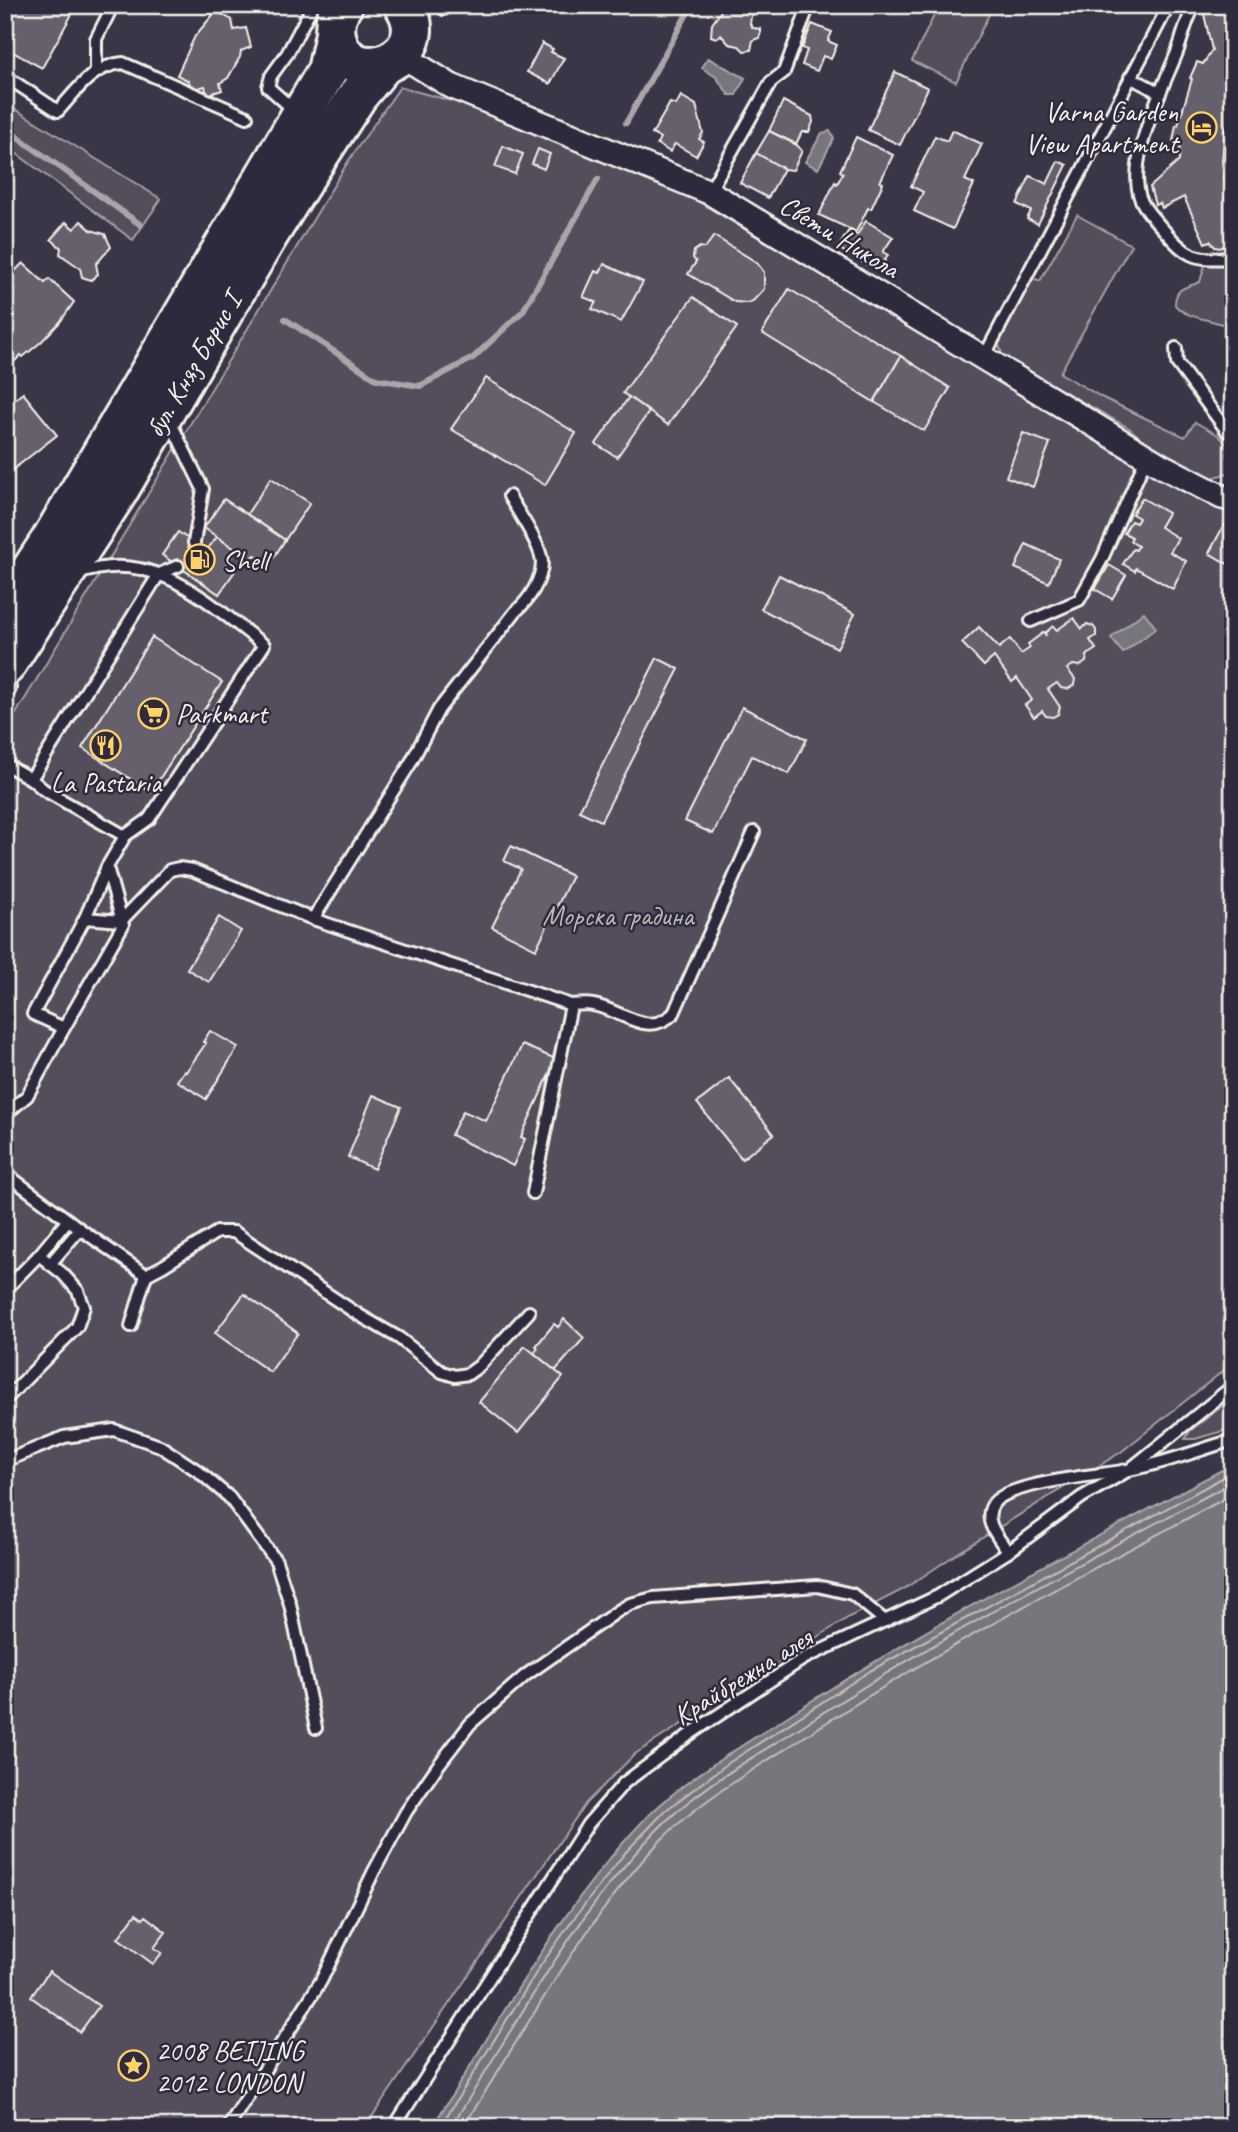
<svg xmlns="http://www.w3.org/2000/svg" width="1238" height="2132" font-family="Caveat,sans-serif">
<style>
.green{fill:#534e5c;stroke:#a4a0a2;stroke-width:2}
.water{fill:#78747b;stroke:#aaa6a7;stroke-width:2}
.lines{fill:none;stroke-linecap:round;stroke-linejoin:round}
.shore{stroke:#c2bfbc;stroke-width:2}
.stream{stroke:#aaa6a7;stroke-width:6}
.building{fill:#65616c;stroke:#f4f1e8;stroke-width:2}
.service-casing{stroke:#f4f1e8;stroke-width:16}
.minor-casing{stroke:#f4f1e8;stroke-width:28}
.trunk-casing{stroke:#f4f1e8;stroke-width:44}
.service{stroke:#2f2a3d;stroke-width:10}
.minor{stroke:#2f2a3d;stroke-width:23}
.trunk{stroke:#2f2a3d;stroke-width:38}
.labels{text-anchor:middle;stroke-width:5;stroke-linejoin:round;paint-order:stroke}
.poi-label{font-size:28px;fill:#f4f1e8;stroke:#2f2a3d;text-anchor:start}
.street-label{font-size:28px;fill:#f4f1e8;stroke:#2f2a3d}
.park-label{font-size:28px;fill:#bcb8b7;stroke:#2f2a3d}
</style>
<rect width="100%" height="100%" fill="#3b3647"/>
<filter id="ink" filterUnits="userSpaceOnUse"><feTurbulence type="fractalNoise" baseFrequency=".0143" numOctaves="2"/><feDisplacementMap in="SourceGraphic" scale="14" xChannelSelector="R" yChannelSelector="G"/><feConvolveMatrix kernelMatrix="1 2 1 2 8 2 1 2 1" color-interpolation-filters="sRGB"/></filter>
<g filter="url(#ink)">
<g class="green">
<polygon points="939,5 993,6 956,82 912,61"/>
<polygon points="400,87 459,103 694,199 1038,404 1233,506 1233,1363 1121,1452 958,1553 904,1589 849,1617 635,1754 586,1803 365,2127 5,2127 5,732 349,160"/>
<polygon points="5,103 161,199 133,240 5,145"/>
<polygon points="1077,215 1131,245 1060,373 1103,398 1185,437 1195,422 1218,435 1233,450 1233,471 1210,479 1157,452 1129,428 1003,357 998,342 1031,277 1040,281"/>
<path d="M1212 262 1227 264 1233 267V329C1215 318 1189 321 1175 305 1175 286 1187 288 1200 282L1205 264Z"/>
<polygon points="1233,1398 1233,1428 1195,1439 1185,1439 1190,1431"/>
</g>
<g class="water">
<polygon points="708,58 745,78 736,95 729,95 716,77 702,68"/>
<polygon points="830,131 834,138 818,169 805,162 822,133"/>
<polygon points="1144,612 1156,628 1123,653 1111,638"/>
<path d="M1233 1464V2127H432C498 2025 560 1907 644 1820 685 1778 743 1746 791 1714 933 1622 1084 1544 1233 1464Z"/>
</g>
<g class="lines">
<g class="shore">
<polyline points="440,2127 541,1965 575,1917 624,1854 666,1810 727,1764 870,1671 1233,1472"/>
<path d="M451 2127C515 2027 572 1918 655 1832 693 1792 750 1759 796 1730 936 1638 1085 1561 1233 1482"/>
<path d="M463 2127C526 2029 582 1924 662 1839 700 1800 758 1767 804 1737 941 1647 1088 1572 1233 1494"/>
</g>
<g class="stream">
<polyline points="626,123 692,5"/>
<polyline points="5,128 141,225"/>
<polyline points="285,319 376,379 420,386 473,358 523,311 598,179"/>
</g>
</g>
<g class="building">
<polygon points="8,5 77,5 42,68 5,48 5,11"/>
<polygon points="725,5 754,5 755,8 756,12 751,16 750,24 753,28 761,29 761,32 759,38 753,40 751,50 744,51 739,46 729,44 721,35 716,38 711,36 712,24"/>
<polygon points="1202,5 1225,5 1233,21 1233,105 1225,130 1222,161 1224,178 1233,203 1233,234 1229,244 1220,248 1215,247 1210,241 1205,243 1184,197 1162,208 1160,203 1155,205 1150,187 1179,161 1180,141 1173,141 1176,125 1178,125 1192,79 1190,78 1197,62 1203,64 1212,50"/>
<polygon points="216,11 232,20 234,30 246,28 251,47 241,51 240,57 228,78 220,83 222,90 207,95 205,86 191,90 189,81 177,75 195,36"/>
<polygon points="812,24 832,32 828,41 837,45 831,59 823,56 817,71 802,65 807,50 802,48"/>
<polygon points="542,43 553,49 551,52 564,58 550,84 527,72"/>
<polygon points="895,72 928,88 900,145 868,130"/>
<polygon points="681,96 696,105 703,133 699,139 704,142 696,156 675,144 670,152 657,144 660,138 652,134 670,103 676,105"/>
<polygon points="783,101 812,116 813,122 809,132 802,132 796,144 769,131"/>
<polygon points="952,130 982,144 965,180 974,184 953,229 914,211 923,192 911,186 935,136 947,141"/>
<polygon points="769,131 797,145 802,151 793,170 784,169 756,153"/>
<polygon points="856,137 893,155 880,182 883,183 871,209 868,208 856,232 819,215 835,182 837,184 843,173 840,171"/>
<polygon points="503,146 523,154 515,174 495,167"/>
<polygon points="538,149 550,154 544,169 532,164"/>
<polygon points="756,153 784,169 768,198 740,183"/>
<polygon points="1058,161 1067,165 1038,224 1027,219 1031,211 1017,204 1030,176 1047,184"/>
<polygon points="81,221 91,230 105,234 111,247 96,264 98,274 91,280 82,277 80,268 60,254 61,248 51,239 66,222 74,229"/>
<polygon points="866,221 893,237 883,252 888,255 882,265 873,259 869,266 838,248 849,230 857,235"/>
<polygon points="714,236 756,262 764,272 764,289 753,301 747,303 735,302 688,274 696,262 693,258 694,251 700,247 705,248"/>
<polygon points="23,263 45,283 49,279 74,302 60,322 41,342 23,357 21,355 14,362 5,354 5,288 8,285 5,281"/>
<polygon points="604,264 643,282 621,322 592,309 596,302 583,297 595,271 600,273"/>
<polygon points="789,289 901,356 874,402 762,333"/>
<polygon points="693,297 737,327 668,425 623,393"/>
<polygon points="901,356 950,388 924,431 874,402"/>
<polygon points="486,378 576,433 545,485 451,429"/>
<polygon points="23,393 57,435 5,476 5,407"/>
<polygon points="629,397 649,412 617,457 596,444"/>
<polygon points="1023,433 1050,443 1033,487 1006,477"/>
<polygon points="271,478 310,503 285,540 247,514"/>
<polygon points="1142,498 1168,513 1160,527 1178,538 1170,552 1186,561 1173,589 1136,568 1135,571 1123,564 1133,549 1136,550 1138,546 1130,541 1132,537 1124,533 1131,521 1136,523 1139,518 1132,514"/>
<polygon points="224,499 285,540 269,565 255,555 250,559 204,528"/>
<polygon points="1232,519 1233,519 1233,567 1209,553 1223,527"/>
<polygon points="178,532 206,551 217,537 236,550 226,565 235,571 219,594 162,555"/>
<polygon points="1026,544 1059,559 1049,583 1015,568"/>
<polygon points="1109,565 1126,575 1112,599 1095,589"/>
<polygon points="779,575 855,614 837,648 761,609"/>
<polygon points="1074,618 1082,629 1087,624 1093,626 1096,630 1096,636 1090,640 1096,649 1087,655 1086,662 1080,666 1073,665 1067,669 1075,679 1074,685 1068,689 1061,688 1057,683 1048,689 1060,707 1058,714 1053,717 1046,716 1042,711 1034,717 1025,705 1032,700 1017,678 1012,682 994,657 984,666 962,643 979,627 999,648 1010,639 1021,654 1030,648 1028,644 1044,632 1046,636 1045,633 1053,626 1057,630"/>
<polygon points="152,637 222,682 151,792 82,748"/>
<polygon points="657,658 679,669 601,821 579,811"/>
<polygon points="742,707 807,739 789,774 752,756 713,834 685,821"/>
<polygon points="511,846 572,876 536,949 492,927 521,869 504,861"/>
<polygon points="219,917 241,931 209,982 187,969"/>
<polygon points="210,1031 238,1047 206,1099 177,1081 184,1071 186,1072 206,1043 203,1042"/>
<polygon points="522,1045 556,1059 521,1137 525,1139 513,1166 451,1135 463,1111 486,1121"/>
<polygon points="729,1078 774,1134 742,1159 697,1103"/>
<polygon points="373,1095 401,1107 374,1169 348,1157"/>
<polygon points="244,1294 298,1333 270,1372 215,1333"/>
<polygon points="564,1319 584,1338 555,1371 534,1353 538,1348 536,1346 554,1324 558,1327"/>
<polygon points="525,1346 563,1377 518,1433 479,1402"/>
<polygon points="136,1914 143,1919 145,1916 166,1932 154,1948 162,1953 153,1964 118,1938"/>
<polygon points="49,1971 99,2006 80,2032 31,1997"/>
</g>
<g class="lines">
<defs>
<g id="service">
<path d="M1195 5C1185 21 1183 38 1176 55 1161 91 1129 156 1139 194 1142 207 1154 219 1163 229 1188 258 1194 260 1233 258"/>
<polyline points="444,9 446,5"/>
<polyline points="96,70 96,39 113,5"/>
<path d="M5 76 58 111C78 89 92 66 123 63L247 117"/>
<polyline points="1130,77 1160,93"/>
<polyline points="296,112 268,87 271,76 287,54 313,5"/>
<polyline points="709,192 771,82 784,72 809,5"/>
<polyline points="1176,348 1177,363 1227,431"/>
<polyline points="984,357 1169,5"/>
<polyline points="170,421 203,489 194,543"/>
<polyline points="1031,621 1079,600 1102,559 1147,456"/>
<polyline points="5,696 10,689 9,672"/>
<polyline points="5,764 31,779 44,790 125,836"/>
<polyline points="31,779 159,574 178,566"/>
<path d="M85 918 121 921 170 870 179 868 192 870 313 919 571 1005C578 1005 587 1003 593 1005 623 1010 647 1039 674 1013L754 832"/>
<path d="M313 919 410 764 439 709 516 611C529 600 542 580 542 562 541 545 518 512 509 496"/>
<polyline points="64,1028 33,1014 85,918 107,867"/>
<path d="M5 1115 27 1096 64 1028 123 925 107 867 125 836 149 819 264 645C208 603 154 546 78 574"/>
<polyline points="5,1173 80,1229 146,1275 131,1326"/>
<polyline points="533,1193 571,1005"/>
<polyline points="50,1264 80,1229"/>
<polyline points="146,1275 163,1266 217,1232 234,1232 359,1315 399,1338 442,1372 455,1376 468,1374 479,1366 529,1312"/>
<polyline points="5,1290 39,1255 68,1220"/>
<polyline points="5,1400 77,1327 84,1307 78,1291 63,1274 39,1255"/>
<polyline points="5,1461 64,1437 114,1430 160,1446 198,1471 229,1497 276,1561 290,1604 316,1728"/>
<path d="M1008 1552C999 1538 982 1521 993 1504 1007 1482 1102 1475 1128 1470 1163 1464 1198 1450 1233 1440"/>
<polyline points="228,2127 321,1981 374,1871 406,1812 437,1767 470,1724 526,1675 618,1611 630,1604 653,1598 817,1586 852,1594 885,1621"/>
<polyline points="394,2127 588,1824 624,1783 693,1732 803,1659 938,1596 1008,1552 1082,1497 1129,1470 1233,1386"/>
</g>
<polyline id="minor" points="401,55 451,86 709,192 1162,466 1222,497 1233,500"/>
<g id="trunk">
<path d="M343 5C336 14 334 25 336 36 347 94 439 59 404 5"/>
<polyline points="5,610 51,540 327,71 335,34"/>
<path id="s1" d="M5 666 117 493 266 239 306 175 358 95 383 65"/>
</g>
</defs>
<use href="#service" class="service-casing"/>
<use href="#minor" class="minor-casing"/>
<use href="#trunk" class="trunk-casing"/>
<use href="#service" class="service"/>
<use href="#minor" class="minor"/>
<use href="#trunk" class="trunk"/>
</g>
</g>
<defs>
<symbol id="hotel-ring" viewBox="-11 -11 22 22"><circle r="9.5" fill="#2f2a3d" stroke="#ffd166" stroke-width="1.5"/><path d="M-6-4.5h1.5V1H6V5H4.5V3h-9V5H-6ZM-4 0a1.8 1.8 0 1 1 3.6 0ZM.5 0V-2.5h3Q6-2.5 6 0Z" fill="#ffd166"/></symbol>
<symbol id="fuel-ring" viewBox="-11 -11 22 22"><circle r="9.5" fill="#2f2a3d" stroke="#ffd166" stroke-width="1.5"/><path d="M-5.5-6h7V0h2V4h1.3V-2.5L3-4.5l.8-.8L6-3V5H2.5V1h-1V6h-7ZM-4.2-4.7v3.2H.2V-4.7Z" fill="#ffd166"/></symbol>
<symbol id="supermarket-ring" viewBox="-11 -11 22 22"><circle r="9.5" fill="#2f2a3d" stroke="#ffd166" stroke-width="1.5"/><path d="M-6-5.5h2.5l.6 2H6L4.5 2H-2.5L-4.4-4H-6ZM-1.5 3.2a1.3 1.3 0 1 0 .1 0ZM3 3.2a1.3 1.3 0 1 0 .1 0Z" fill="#ffd166"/></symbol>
<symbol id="restaurant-ring" viewBox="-11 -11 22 22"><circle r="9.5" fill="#2f2a3d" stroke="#ffd166" stroke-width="1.5"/><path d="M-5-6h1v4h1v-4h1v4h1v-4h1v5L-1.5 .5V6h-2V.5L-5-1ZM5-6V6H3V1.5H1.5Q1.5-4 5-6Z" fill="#ffd166"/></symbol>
<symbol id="sight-ring" viewBox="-11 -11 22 22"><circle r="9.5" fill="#2f2a3d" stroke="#ffd166" stroke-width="1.5"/><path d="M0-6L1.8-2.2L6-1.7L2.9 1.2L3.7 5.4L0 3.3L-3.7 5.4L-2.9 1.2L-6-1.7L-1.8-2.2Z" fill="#ffd166"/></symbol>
</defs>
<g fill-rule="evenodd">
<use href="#hotel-ring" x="1184" y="110" width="35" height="35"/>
<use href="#fuel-ring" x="182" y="542" width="35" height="35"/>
<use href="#supermarket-ring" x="136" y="696" width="35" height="35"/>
<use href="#restaurant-ring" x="88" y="728" width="35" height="35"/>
<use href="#sight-ring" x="116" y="2048" width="35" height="35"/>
</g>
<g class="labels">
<g class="poi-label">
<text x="1178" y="121" text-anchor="end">Varna Garden<tspan x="1178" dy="32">View Apartment</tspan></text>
<text x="222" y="570">Shell</text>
<text x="176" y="723">Parkmart</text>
<text x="106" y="792" text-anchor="middle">La Pastaria</text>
<text x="156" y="2060">2008 BEIJING<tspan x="156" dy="32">2012 LONDON</tspan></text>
</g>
<g class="street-label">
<text transform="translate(840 236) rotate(31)" y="10">Свети Никола</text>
<text dy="10" stroke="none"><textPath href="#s1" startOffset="355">бул. Княз Борис I</textPath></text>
<text transform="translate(742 1676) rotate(-32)" y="10">Крайбрежна алея</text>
</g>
<g class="park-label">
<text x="618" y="925">Морска градина</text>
</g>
</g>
<rect width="1238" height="2132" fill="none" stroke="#2f2a3d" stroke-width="28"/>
<rect x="14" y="14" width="1210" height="2104" fill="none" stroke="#f4f1e8" stroke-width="2.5" filter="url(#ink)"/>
</svg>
